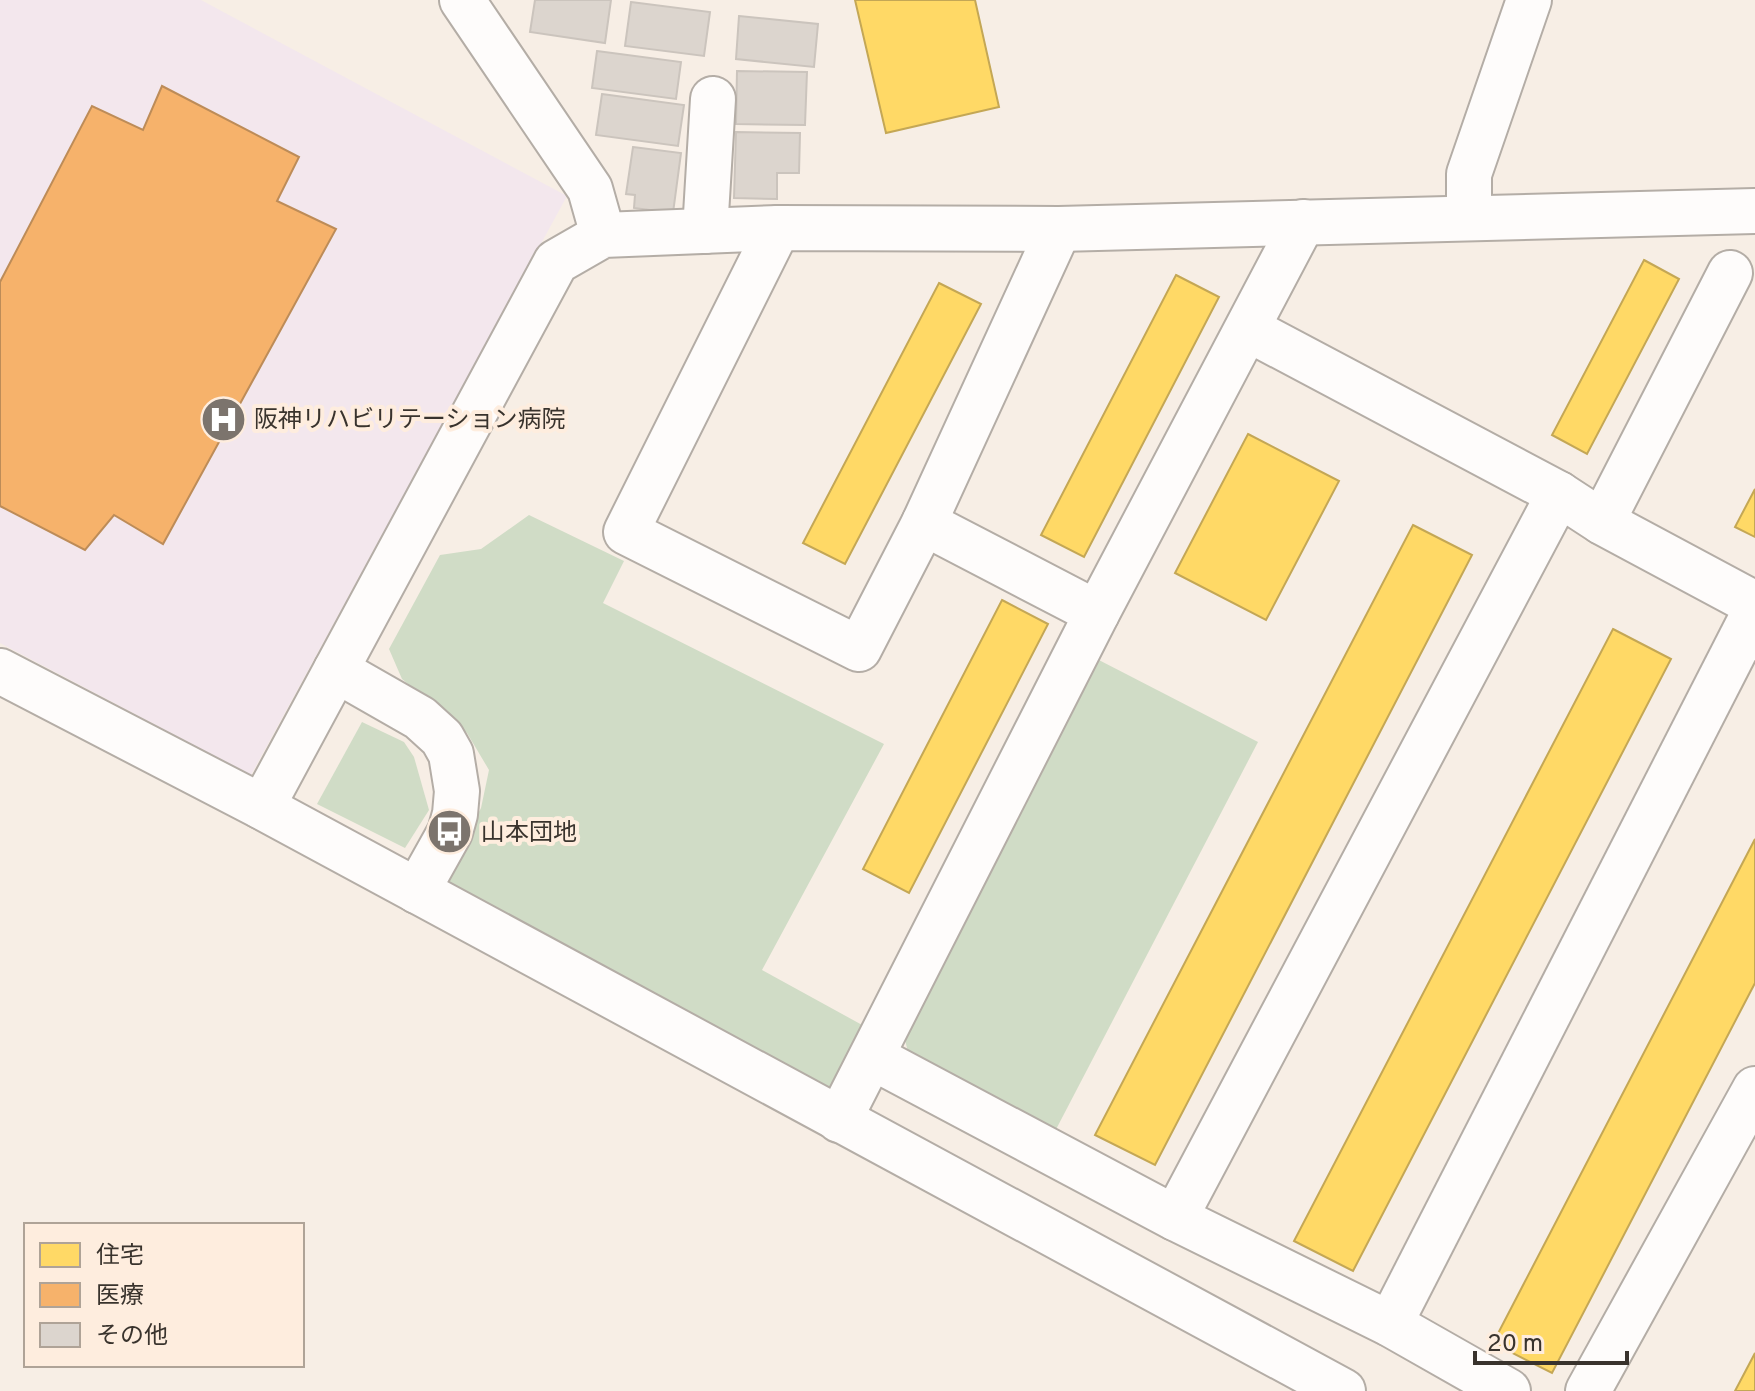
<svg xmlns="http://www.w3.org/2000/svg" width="1755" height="1391" font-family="Overpass,'Noto Sans JP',sans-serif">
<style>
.medical{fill:#f3e7ed}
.green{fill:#d0dcc6}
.homes{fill:#ffd966;stroke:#c4a755;stroke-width:2}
.health{fill:#f6b26b;stroke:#bd8c58;stroke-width:2}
.building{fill:#dcd5ce;stroke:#cbc4bd;stroke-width:2}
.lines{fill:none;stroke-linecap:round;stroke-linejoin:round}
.minor-casing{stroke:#b4ada6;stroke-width:48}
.minor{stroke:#fefcfb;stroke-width:44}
.labels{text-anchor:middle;stroke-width:8;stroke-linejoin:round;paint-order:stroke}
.poi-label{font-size:24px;fill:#39332d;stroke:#feedde;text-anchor:start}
</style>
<rect width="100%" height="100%" fill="#f7eee5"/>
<polygon class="medical" points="0,0 201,0 567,196 251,775 0,643"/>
<g class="green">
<polygon points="529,515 624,561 603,603 884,744 762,970 864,1026 829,1089 444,880 481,808 489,770 467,733 402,679 389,649 440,555 481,549"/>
<polygon points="1095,658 1258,742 1051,1139 912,1068 902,1028"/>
<polygon points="362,722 404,742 414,757 429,810 405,848 317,804"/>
</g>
<g class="homes">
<polygon points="855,0 975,0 999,107 886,133"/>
<polygon points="1644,260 1679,279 1587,454 1552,435"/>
<polygon points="1176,275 1219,297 1084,557 1041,535"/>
<polygon points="939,283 981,304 845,564 803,543"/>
<polygon points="1248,434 1339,481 1266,620 1175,573"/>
<polygon points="1755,489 1755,537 1735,527"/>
<polygon points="1413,525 1472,555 1155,1165 1095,1135"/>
<polygon points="1002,600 1048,624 909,893 863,869"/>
<polygon points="1613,629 1671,659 1353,1271 1294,1241"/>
<polygon points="1755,839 1755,983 1552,1373 1493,1343"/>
<polygon points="1755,1353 1755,1391 1735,1391"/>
</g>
<polygon class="health" points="162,86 299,157 277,201 336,229 163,544 114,515 85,550 0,506 0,282 92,106 143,130"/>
<g class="building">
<polygon points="535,0 611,0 605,43 530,32"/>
<polygon points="631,2 710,12 704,56 625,46"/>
<polygon points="739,16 818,24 814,67 736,59"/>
<polygon points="597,51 681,62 676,99 592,88"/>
<polygon points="737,71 807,72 805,125 736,124"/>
<polygon points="602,94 684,105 678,146 596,135"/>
<polygon points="736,132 800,133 799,173 777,173 777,199 734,198"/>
<polygon points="633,147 681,153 673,213 634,208 635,195 626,194"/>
</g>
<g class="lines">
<defs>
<g id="minor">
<polyline points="462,0 590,189 603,235"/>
<polyline points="1469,217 1469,174 1529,0"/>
<polyline points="778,228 626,532 859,649 924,523 1059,229"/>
<polyline points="705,231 713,99"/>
<polyline points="1248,329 1559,494 1602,522 1755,604"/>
<polyline points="1602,522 1730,273"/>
<polyline points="924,523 1097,613"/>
<polyline points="336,670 420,718 442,738 451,754 457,791 455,814 450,832 417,891"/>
<polyline points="0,671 262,807 1343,1391"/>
<polyline points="262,807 556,262 603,235 778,228 1059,229 1755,211"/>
<polyline points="872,1057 1175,1218 1559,494"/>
<polyline points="839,1120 1097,613 1303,222"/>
<polyline points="1175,1218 1390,1324 1508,1391"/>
<polyline points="1390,1324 1755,611"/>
<polyline points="1588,1391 1755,1089"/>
</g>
</defs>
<use href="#minor" class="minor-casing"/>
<use href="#minor" class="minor"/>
</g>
<defs>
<symbol id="hospital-disc" viewBox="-11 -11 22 22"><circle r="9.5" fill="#7c746d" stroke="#feedde"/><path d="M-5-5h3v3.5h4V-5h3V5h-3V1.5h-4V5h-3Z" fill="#fff"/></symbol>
<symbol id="bus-disc" viewBox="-11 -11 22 22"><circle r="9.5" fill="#7c746d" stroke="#feedde"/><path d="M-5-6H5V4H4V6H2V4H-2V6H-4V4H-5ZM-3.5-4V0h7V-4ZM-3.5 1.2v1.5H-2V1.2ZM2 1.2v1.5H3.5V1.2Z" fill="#fff"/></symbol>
</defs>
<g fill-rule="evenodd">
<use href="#hospital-disc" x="198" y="394" width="51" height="51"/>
<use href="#bus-disc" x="424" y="806" width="51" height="51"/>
</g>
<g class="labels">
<g class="poi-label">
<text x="254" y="427">阪神リハビリテーション病院</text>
<text x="481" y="840">山本団地</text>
</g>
</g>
<rect x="24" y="1223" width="280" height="144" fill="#feedde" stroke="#afa397" stroke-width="2"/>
<rect x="40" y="1243" width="40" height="24" fill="#ffd966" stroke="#afa397" stroke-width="2"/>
<text x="96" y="1263" font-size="24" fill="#39332d">住宅</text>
<rect x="40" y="1283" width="40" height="24" fill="#f6b26b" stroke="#afa397" stroke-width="2"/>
<text x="96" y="1303" font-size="24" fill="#39332d">医療</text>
<rect x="40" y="1323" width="40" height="24" fill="#dcd5ce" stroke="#afa397" stroke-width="2"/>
<text x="96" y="1343" font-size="24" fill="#39332d">その他</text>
<path d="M1475 1351v12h152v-12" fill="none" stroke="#39332d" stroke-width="4"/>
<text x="1487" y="1351" font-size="24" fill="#39332d" stroke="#feedde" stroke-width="6" paint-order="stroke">20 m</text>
</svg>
